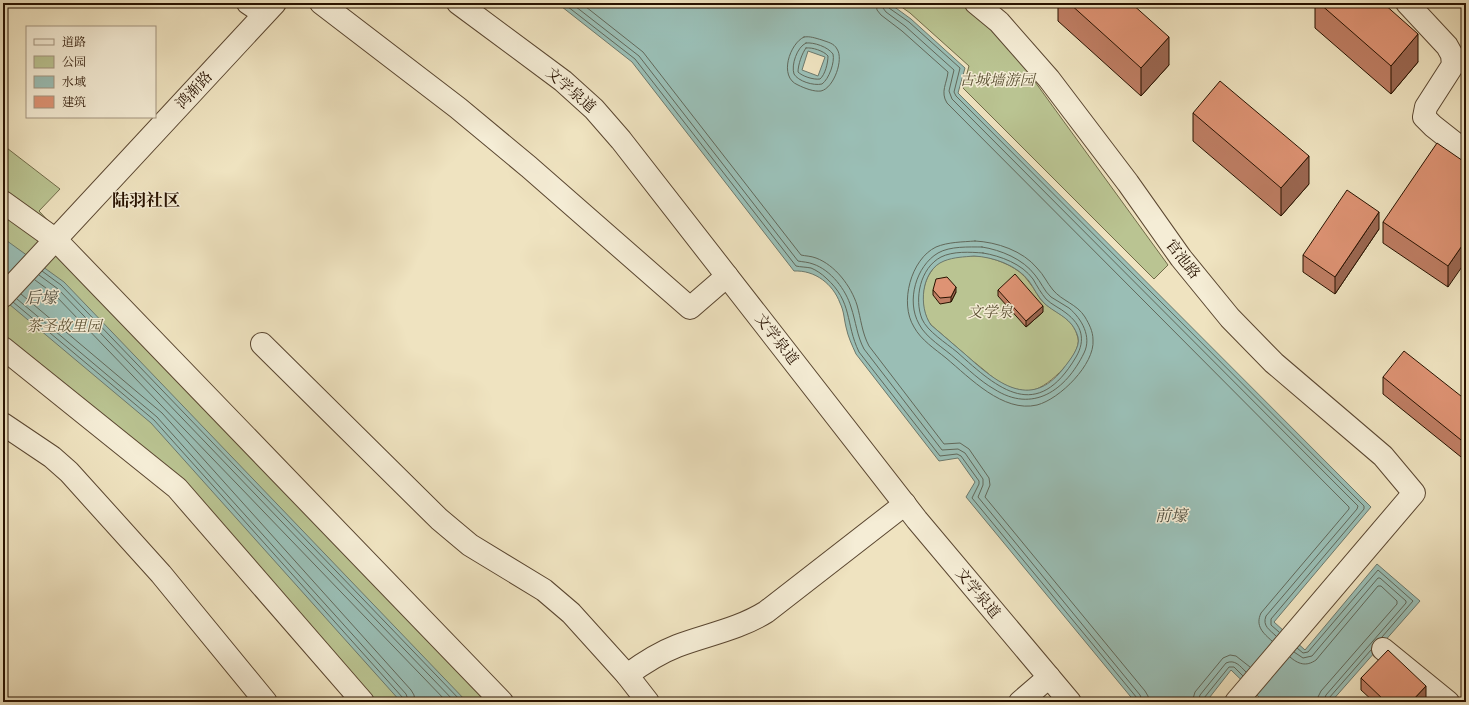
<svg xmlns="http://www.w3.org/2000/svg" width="1469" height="705" font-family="'IM FELL Double Pica','Noto Serif SC',serif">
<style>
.green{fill:#bac492;stroke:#716b49}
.water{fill:#9abeb5;stroke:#6c796d;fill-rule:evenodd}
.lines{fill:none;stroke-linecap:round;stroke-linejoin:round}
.shore{stroke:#61685a;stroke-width:1}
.minor-casing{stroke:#5a4630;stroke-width:24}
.minor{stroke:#f5edd6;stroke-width:22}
.wall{fill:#bf7e64;stroke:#281200}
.shaded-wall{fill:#9b6751;stroke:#281200}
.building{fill:#de9374;stroke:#281200}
.labels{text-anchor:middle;stroke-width:3;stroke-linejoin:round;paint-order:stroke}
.park-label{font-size:15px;font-style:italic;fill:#5b5033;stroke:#f5edd6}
.street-label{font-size:15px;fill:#281200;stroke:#f5edd6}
.water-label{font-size:16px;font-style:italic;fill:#504e3f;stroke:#f5edd6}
.quarter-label{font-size:17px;font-weight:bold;fill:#281200;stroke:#f5edd6}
</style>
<rect width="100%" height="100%" fill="#efe3c0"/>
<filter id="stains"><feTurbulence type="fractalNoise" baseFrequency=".005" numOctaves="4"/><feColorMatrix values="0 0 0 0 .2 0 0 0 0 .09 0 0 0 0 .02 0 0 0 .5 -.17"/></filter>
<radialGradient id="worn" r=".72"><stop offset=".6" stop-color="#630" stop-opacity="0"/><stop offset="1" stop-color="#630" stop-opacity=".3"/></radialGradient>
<g class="green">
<polygon points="896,3 963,3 1001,35 1168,265 1154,279 963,88 969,66 910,13"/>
<polygon points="3,145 60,189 39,211 259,446 507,702 350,702 164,488 3,353"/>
<path d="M982 256C999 260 1019 267 1029 282 1035 289 1038 298 1045 304 1058 314 1074 319 1078 338 1082 354 1049 387 1033 390 1025 392 1015 389 1007 386 998 382 991 376 984 370 966 356 949 340 931 325 917 307 921 274 942 261 953 255 970 256 982 256Z"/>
</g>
<g class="water">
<path d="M557 3H889L911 19 965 68 958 93 1371 507 1274 622 1305 650 1377 564 1420 601 1331 702H1259L1261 699 1231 670 1206 702H1135L966 497 975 482 958 458 939 461 856 354C852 345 848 337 846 327 844 319 844 311 840 303 833 284 815 270 794 271L632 62ZM808 51 825 57 818 76 802 70ZM974 256C993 257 1017 265 1029 281 1034 288 1038 297 1044 303 1057 315 1072 317 1078 337 1081 347 1069 361 1063 369 1030 411 996 382 966 355 954 345 943 335 931 325 918 307 921 270 944 261 954 257 964 257 974 256Z"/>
<polygon points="3,238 64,282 467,702 401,702 151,423 3,299"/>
</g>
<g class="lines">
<g class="shore">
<path d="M563 3 635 59 796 266C800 267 806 267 811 268 816 270 822 274 826 278 853 302 845 323 859 352L940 456 957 454 961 456 979 481V484L972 498 1137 698 1138 702"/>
<path d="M571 3 639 56 798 261C803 262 808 262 813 264 831 270 846 290 851 307 856 322 857 336 864 349L942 450 958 449 965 453 983 479V485L978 497 1140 695 1143 702"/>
<path d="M581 3 643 52 801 255C805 256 811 256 816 258 835 265 851 286 857 305 861 319 862 333 869 346L944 444 960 443 969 449 989 478 990 485 985 497 1145 691 1148 696 1149 702"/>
<path d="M876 3 877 10 881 15 902 31 948 72C947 83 940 92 947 103L1349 507V509L1261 613C1255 626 1263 633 1272 641"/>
<path d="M882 3 883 8 886 12 905 26 954 70 949 91 952 99 1358 506 1357 509 1266 616C1262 626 1270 630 1276 636"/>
<polyline points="888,3 889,8 909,22 960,68 954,92 956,96 1364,506 1364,509 1271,619 1271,625 1279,632"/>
<path d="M804 37C810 36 815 38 822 40 827 42 834 43 837 49 844 59 834 88 821 91 814 92 804 88 798 85 778 77 790 43 804 37Z"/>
<path d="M806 43C814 42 828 47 833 54 835 62 829 79 822 84 813 86 798 81 794 74 791 65 797 47 806 43Z"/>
<path d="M806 48C812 47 824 51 828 56 828 63 825 75 820 79 813 80 802 76 798 72 798 65 802 53 806 48Z"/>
<path d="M975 241C997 242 1023 251 1037 268 1044 275 1047 283 1053 290 1062 301 1077 304 1085 317 1089 324 1093 331 1093 340 1095 364 1060 399 1037 405 1003 413 970 378 946 358 935 349 921 340 914 327 899 303 911 259 936 247 948 242 962 242 975 241Z"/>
<path d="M982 247C1001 250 1023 259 1035 275 1041 282 1044 291 1051 297 1057 301 1063 304 1069 308 1082 319 1092 337 1084 353 1066 390 1033 414 994 389 980 381 968 369 956 359 944 348 926 338 919 324 906 301 916 266 938 253 950 246 969 247 982 247Z"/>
<path d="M983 253C1001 256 1022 264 1033 279 1037 286 1041 293 1046 299 1052 305 1060 308 1066 313 1082 325 1086 340 1076 357 1037 423 999 390 957 352 946 343 927 331 922 319 914 299 920 268 941 257 953 251 970 252 983 253Z"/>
<polyline points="42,271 61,285 462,702"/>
<polyline points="39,275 58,289 455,702"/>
<polyline points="35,280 54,294 447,702"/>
<polyline points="21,294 162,413 411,690 414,695 415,702"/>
<polyline points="17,299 157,417 406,694 409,702"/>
<polyline points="13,302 154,420 403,698 404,702"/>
<polyline points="1297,648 1303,653 1308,652 1378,570 1413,601 1382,637"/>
<polyline points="1294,652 1303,658 1312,656 1378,578 1380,578 1406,601 1406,603 1326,695 1323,702"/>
<path d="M1290 657C1298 664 1306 667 1316 660L1378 586H1381L1397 601V604L1321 691 1318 697 1317 702"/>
<polyline points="1192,702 1195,692 1223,658 1230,655 1236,656 1250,667"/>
<path d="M1198 702 1200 695 1226 663C1235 659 1240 666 1246 672"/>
<polyline points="1203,702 1204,698 1229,667 1234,667 1243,676"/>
<polyline points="1328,702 1329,698 1371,650"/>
</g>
<defs>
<g id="minor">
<polyline points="248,3 264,14"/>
<polyline points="321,3 458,108 529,167 690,308 727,276"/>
<polyline points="458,3 563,81 594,109 621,140 917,520 1070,702"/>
<polyline points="976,3 999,22 1049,79 1128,183 1181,258 1230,318 1274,363 1383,456 1414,493 1236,702"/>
<polyline points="1407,3 1447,46 1452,55 1453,65 1426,107 1424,117 1433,126 1466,152"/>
<polyline points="3,202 56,240 502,702"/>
<polyline points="3,296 275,3"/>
<polyline points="262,344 439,519 470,545 544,590 571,613 627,675 648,702"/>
<polyline points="3,348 177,488 363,702"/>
<polyline points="3,424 52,457 69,472 161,574 266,702"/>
<polyline points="1383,649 1448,702"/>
<path d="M627 675C642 664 659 653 677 646 706 635 739 629 766 612L905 504"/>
<polyline points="1020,702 1049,677"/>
</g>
</defs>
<use href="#minor" class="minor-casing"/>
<use href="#minor" class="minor"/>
</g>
<g class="wall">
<polygon points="1058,3 1131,3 1169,65 1141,96 1058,21"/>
<polygon points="1315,3 1383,3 1418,62 1391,94 1315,28"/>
<polygon points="1193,113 1309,184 1281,216 1193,141"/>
<polygon points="1466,163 1448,287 1383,243 1383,222"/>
<polygon points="1379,229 1335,294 1303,272 1303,255"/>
<polygon points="933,290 956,292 951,302 940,304 933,295"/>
<polygon points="998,290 1043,312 1026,327 998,296"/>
<polygon points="1383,377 1466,400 1466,461 1383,394"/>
<polygon points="1361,678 1426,698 1422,702 1374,702 1361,690"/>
</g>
<g class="shaded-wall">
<polygon points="1418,34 1418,62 1391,94 1391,66"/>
<polygon points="1169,37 1169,65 1141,96 1141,68"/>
<polygon points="1309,156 1309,184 1281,216 1281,188"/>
<polygon points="1379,212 1379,229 1335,294 1335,277"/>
<polygon points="1466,240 1466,261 1448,287 1448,266"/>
<polygon points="956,287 956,292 951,302 951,297"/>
<polygon points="1043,306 1043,312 1026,327 1026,321"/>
<polygon points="1426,686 1426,698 1422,702 1411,702"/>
</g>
<g class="building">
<polygon points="1069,3 1131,3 1169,37 1141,68"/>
<polygon points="1319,3 1383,3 1418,34 1391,66"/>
<polygon points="1220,81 1309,156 1281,188 1193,113"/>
<polygon points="1437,143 1466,163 1466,240 1448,266 1383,222"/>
<polygon points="1347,190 1379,212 1335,277 1303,255"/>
<polygon points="1015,274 1043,306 1026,321 998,290"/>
<polygon points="947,277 956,287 951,297 940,298 933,290 936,279"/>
<polygon points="1404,351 1466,400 1466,444 1383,377"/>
<polygon points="1388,650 1426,686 1411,702 1386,702 1361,678"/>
<polygon points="1337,699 1341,702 1334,702"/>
</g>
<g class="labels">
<g class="park-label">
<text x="997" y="85">古城墙游园</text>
<text x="990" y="317">文学泉</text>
<text x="64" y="331">茶圣故里园</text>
</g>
<g class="street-label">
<text transform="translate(194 90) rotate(-47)" y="5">鸿渐路</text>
<text transform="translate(571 90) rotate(41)" y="5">文学泉道</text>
<text transform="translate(1183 259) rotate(52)" y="5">官池路</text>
<text transform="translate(777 339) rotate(52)" y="5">文学泉道</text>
<text transform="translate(978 593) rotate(50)" y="5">文学泉道</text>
</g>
<g class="water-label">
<text x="41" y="303">后壕</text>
<text x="1171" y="521">前壕</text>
</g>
<g class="quarter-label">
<text x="146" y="206">陆羽社区</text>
</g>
</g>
<rect width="1469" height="705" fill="none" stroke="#efe3c0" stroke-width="16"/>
<rect x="4" y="4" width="1461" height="697" fill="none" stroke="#281200" stroke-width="2"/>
<rect x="8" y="8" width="1453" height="689" fill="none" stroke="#281200"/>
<rect x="26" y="26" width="130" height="92" fill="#f5edd6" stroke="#a39580"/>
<rect x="34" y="39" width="20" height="6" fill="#f5edd6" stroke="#a39580"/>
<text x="62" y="46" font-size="12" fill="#281200">道路</text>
<rect x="34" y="56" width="20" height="12" fill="#bac492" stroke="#a39580"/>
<text x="62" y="66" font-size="12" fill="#281200">公园</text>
<rect x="34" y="76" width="20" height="12" fill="#9abeb5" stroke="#a39580"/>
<text x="62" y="86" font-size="12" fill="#281200">水域</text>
<rect x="34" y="96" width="20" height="12" fill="#de9374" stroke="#a39580"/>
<text x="62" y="106" font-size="12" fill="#281200">建筑</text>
<rect width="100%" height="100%" filter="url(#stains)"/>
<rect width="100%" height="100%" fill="url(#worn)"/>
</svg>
